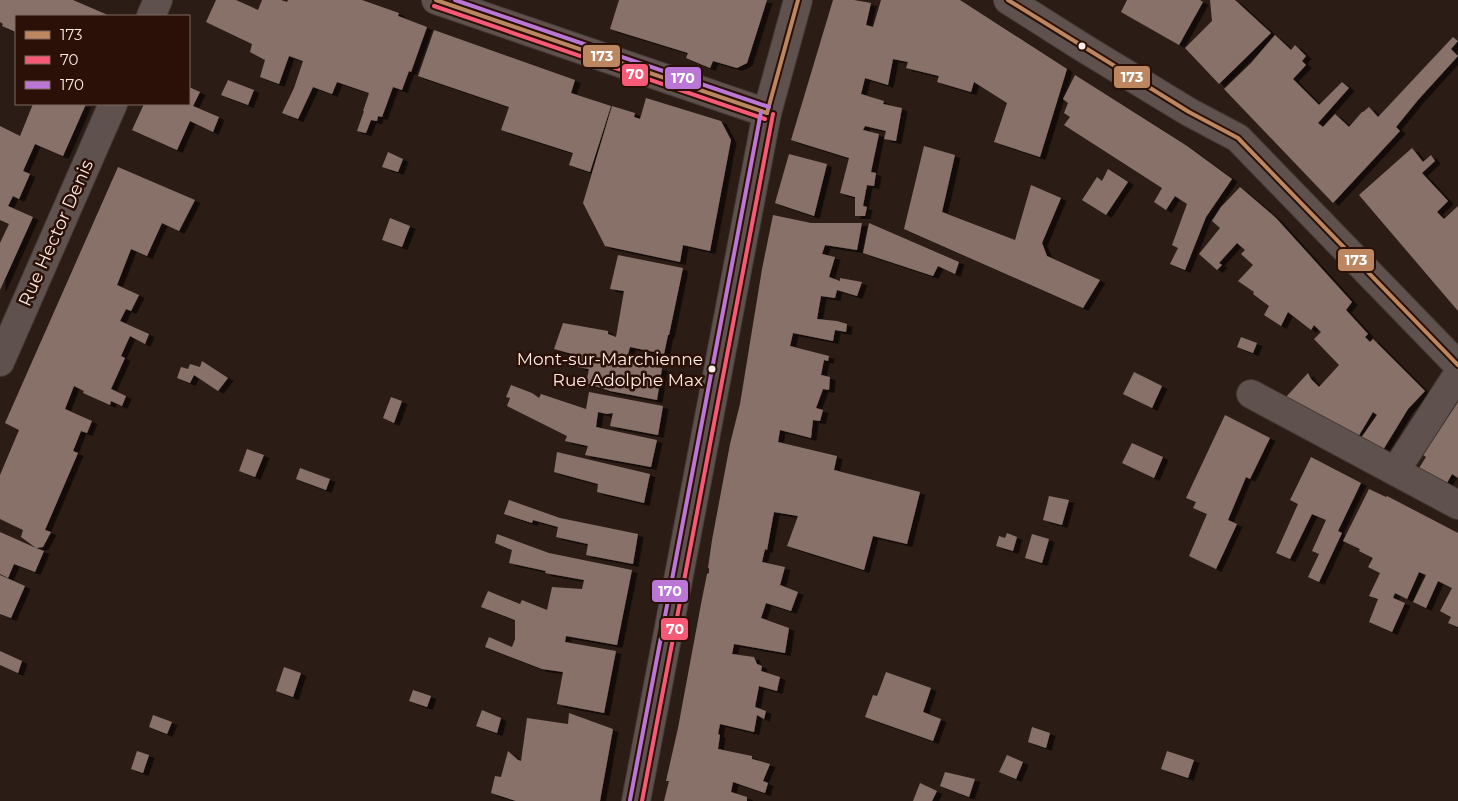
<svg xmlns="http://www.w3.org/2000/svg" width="1458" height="801" font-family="Montserrat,sans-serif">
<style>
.building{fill:#877168;filter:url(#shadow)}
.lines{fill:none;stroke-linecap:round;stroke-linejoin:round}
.minor-casing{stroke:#463935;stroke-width:30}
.minor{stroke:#5f524e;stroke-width:28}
.bus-1-casing{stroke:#2a1006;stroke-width:8}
.bus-2-casing{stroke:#2a1006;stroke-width:8}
.bus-3-casing{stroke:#2a1006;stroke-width:8}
.bus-1{stroke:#bb8660;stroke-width:4}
.bus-2{stroke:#f75a77;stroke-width:4}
.bus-3{stroke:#ba77d6;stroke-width:4}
.bus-dot{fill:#feebe4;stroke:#2a1006;stroke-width:2}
.labels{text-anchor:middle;stroke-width:5;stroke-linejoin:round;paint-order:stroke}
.bus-label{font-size:17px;fill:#feebe4;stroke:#2a1006;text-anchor:end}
.street-label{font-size:18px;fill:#feebe4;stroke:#2a1006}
.line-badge{stroke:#2a1006;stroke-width:2}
.badge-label{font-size:14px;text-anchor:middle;font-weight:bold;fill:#fff}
</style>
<defs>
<filter id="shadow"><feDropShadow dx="5.5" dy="3" stdDeviation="0" flood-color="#0009"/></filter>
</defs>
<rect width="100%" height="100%" fill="#2c1c16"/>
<g class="building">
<polygon points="0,0 73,0 110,16 16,16 16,32 2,26 3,24 0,22"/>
<polygon points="216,0 236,0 258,10 262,0 281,0 287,2 288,0 362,0 399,13 398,16 427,27 411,72 409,71 402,90 393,87 382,117 378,116 377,121 371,120 366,133 357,131 364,111 363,111 369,93 337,82 332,94 313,87 298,119 282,113 294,88 303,61 289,56 279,84 260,77 265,60 250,52 252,44 206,22"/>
<polygon points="619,0 767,0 747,63 737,68 713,61 710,68 686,58 688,53 610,29"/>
<polygon points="833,0 854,0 871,3 866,25 873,27 881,0 960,0 1067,69 1040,157 994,142 1007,103 974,82 971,92 937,82 939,76 906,68 908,62 893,59 888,85 865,78 861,94 884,101 883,104 902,108 896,141 884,139 886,131 865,126 863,130 879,134 871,172 876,173 874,186 867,185 863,206 867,207 865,216 855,216 855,197 840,193 849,158 791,140"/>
<polygon points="1127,0 1200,0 1203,2 1179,45 1121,12"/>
<polygon points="1210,0 1235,0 1271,33 1219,84 1185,48 1212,21"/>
<polygon points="434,30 575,80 571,93 611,106 590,172 569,165 573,153 501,130 509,107 418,76"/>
<polygon points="1275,35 1291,50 1295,45 1306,56 1302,61 1306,65 1293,79 1319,105 1342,82 1349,88 1318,123 1323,127 1335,114 1349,127 1362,112 1363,112 1369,107 1378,117 1453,37 1458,41 1451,49 1458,56 1418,100 1396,127 1400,131 1333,203 1224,89 1251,63"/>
<polygon points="1075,75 1187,146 1232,179 1206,217 1185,270 1170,264 1178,248 1172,245 1187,204 1175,196 1166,210 1154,202 1162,188 1064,125 1070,117 1064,113 1068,103 1063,99"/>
<polygon points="228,80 254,90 248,105 221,95"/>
<polygon points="189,87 200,92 193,106 219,117 213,132 190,121 177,150 132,130 144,104 189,104"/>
<polygon points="646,98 721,121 731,140 710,251 683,245 680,262 605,246 583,203 612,106 635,113 634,117 640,119"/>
<polygon points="33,104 86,104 63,156 35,144 23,171 30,174 19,199 13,196 8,206 33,217 0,290 0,243 9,224 0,220 0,126 20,136"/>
<polygon points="924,146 955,155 942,212 1015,240 1031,185 1061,198 1042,243 1047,256 1100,280 1083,308 904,229"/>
<polygon points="1412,148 1423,162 1431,155 1435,161 1422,173 1448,201 1437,212 1444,219 1458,206 1458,311 1359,195"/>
<polygon points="388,152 403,159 398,172 382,167"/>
<polygon points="789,154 827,164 814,216 775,203"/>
<polygon points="118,167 195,200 179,231 162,223 147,256 131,249 117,285 139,295 131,311 126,309 120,321 149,334 145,344 130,336 121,356 125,358 111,389 126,396 122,406 111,401 110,405 83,393 84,391 74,386 65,409 92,421 87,433 81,431 73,451 78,453 45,530 51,532 43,547 36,548 44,551 35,572 14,564 8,578 0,574 0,532 36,548 21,537 23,530 0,519 0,475 19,430 5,423"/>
<polygon points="1108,169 1128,182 1106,215 1082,200 1097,177 1102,181"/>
<polygon points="1240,187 1276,218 1352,302 1346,310 1368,334 1365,337 1370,342 1373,339 1425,391 1408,409 1383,450 1361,438 1377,415 1373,412 1358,437 1286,397 1308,373 1311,379 1319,387 1339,365 1314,339 1321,332 1314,325 1311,330 1288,312 1281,326 1264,315 1269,306 1253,294 1254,292 1238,281 1253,265 1241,254 1245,250 1237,243 1219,263 1222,265 1217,270 1199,254 1220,228 1212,221 1221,207"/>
<polygon points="773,215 811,223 862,223 857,250 825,245 822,254 835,257 829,277 840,281 840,278 862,282 857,296 837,290 835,298 821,296 817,319 837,321 847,324 846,332 835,330 833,341 793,333 790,346 829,356 828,361 824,360 821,375 830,377 829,390 823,389 816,408 823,410 820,421 813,420 811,438 780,430 778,442 837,456 834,470 920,492 907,544 873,536 864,570 787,546 798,516 774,512 767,550 765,549 762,562 785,567 780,585 798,592 791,611 766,603 761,618 789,628 785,653 734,644 732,654 754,657 757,664 762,666 761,671 780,677 777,691 759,686 755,707 766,711 764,719 757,715 754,732 720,724 718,734 720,735 718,749 752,756 752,759 770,764 763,781 768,783 765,793 733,782 731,792 747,797 747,801 664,801 669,781 666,781 678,728 701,604 707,574 709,573 709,568 708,568 712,540 730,444 740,404 762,269"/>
<polygon points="390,218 410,226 402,247 382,240"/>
<polygon points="869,223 959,262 955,274 938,266 933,276 863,253"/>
<polygon points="618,255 683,268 669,335 668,335 664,354 630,347 626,361 662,368 657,400 610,391 586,383 589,369 578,367 580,356 554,349 563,323 608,331 608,334 616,337 624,291 610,289"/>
<polygon points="1241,337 1257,343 1253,353 1237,347"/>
<polygon points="202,361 228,378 218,391 194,375 190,383 177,378 181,367 188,369 190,364 200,367"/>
<polygon points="1134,372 1162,386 1152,408 1123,394"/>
<polygon points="511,385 532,393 539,398 541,394 586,409 589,392 663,406 658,435 610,426 613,413 607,414 598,412 596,427 657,440 651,467 585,455 588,446 565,441 567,436 507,406 510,398 506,397"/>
<polygon points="391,397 402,401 394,423 383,418"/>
<polygon points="1458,402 1458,478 1452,474 1447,483 1419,468 1426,457 1423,455"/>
<polygon points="1225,415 1270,438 1250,479 1246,477 1228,520 1237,524 1216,569 1189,556 1207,514 1193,508 1196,502 1186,498"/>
<polygon points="1132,443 1163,457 1154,478 1122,463"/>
<polygon points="247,449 264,455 255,477 239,471"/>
<polygon points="557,452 650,474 644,503 597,492 598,484 554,472"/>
<polygon points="1311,457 1361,483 1338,531 1342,533 1319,582 1308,577 1319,554 1312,551 1326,520 1312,514 1290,559 1276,553 1298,504 1290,500"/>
<polygon points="300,468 330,479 326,490 296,479"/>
<polygon points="1369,489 1386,497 1387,496 1458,533 1458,627 1448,623 1451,617 1440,611 1452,588 1438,581 1426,608 1413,602 1426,575 1419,572 1407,599 1395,593 1393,598 1405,603 1392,632 1369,622 1378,599 1369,596 1380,573 1368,567 1373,558 1359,551 1360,549 1343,541"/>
<polygon points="1049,496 1069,500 1062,525 1043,520"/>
<polygon points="509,500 560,518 638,534 633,564 586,555 588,544 556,537 558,527 533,520 532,523 504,514"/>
<polygon points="1007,533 1017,537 1013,551 996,546 999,536 1005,538"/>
<polygon points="497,534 549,553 632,570 617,645 566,636 565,642 616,651 604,713 557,704 563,672 542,669 485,647 489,637 512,647 515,639 515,620 481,607 488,591 520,604 522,600 547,610 552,587 582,589 584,580 545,573 546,571 509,563 512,550 495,543"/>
<polygon points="1032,534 1049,539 1042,563 1025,558"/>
<polygon points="0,575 25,586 11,618 0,614"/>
<polygon points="0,651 22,661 18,673 0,665"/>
<polygon points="284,667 301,673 293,697 276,691"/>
<polygon points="886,672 931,688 923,712 941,719 933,741 865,717 873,695 877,696"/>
<polygon points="413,690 431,696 427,707 409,701"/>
<polygon points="482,710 501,718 497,733 476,726"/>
<polygon points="569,713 613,729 600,801 516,801 491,793 495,776 501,777 508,751 518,760 521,761 527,718 568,724"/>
<polygon points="153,715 172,722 167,734 149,727"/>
<polygon points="1032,727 1050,733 1046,748 1028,742"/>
<polygon points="137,751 149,755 143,773 131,769"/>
<polygon points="1167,751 1194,760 1188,778 1161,769"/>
<polygon points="1007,755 1023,762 1016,779 999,772"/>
<polygon points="945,772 975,779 969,797 940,786"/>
<polygon points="920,783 937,791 932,801 913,801"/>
</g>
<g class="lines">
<defs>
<g id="minor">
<polyline points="436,0 767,113"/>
<polyline points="1008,0 1082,47 1189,112 1238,138 1458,365"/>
<polyline points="151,16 158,0"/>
<polyline points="0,362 113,104"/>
<polyline points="1251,394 1458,505"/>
<polyline points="1396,470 1458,374"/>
<polyline points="636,801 767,113 798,0"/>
</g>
</defs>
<use href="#minor" class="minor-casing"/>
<use href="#minor" class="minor"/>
<defs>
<g id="bus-1">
<polyline points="436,0 767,113"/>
<polyline points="1008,0 1189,112 1238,138 1458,365"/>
<polyline points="767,113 798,0"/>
</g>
<g id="bus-2">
<polyline points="434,6 765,119"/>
<polyline points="642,801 773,114"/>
</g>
<g id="bus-3">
<polyline points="455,0 769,107"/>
<polyline points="630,800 761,112"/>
</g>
</defs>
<use href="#bus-1" class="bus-1-casing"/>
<use href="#bus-2" class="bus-2-casing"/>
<use href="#bus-3" class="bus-3-casing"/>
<use href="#bus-1" class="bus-1"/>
<use href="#bus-2" class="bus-2"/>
<use href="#bus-3" class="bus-3"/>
</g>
<g class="bus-dot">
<circle cx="1082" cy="46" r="4.5"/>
<circle cx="712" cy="369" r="4.5"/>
</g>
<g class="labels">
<g class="bus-label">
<text x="703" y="365">Mont-sur-Marchienne<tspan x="703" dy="21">Rue Adolphe Max</tspan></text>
</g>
<g class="street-label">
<text transform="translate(56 233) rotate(-66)" y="6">Rue Hector Denis</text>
</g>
</g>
<g class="line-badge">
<rect x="582" y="44" width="39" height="24" rx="5" fill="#bb8660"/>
<rect x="621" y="63" width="28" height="24" rx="5" fill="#f75a77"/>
<rect x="1113" y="65" width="38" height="24" rx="5" fill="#bb8660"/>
<rect x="664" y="66" width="38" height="24" rx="5" fill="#ba77d6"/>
<rect x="1337" y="248" width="38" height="24" rx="5" fill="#bb8660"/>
<rect x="651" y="579" width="38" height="24" rx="5" fill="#ba77d6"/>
<rect x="660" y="617" width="29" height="24" rx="5" fill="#f75a77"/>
</g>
<g class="badge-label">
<text x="602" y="61">173</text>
<text x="635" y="79">70</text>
<text x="1132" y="82">173</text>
<text x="683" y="83">170</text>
<text x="1356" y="265">173</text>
<text x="670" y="596">170</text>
<text x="675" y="634">70</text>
</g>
<rect x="15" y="15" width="175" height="90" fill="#2a1006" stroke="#7f685f"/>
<rect x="25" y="31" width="25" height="8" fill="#bb8660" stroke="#7f685f"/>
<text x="60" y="40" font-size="15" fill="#feebe4">173</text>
<rect x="25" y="56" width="25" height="8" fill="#f75a77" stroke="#7f685f"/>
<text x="60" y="65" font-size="15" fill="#feebe4">70</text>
<rect x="25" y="81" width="25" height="8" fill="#ba77d6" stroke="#7f685f"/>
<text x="60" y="90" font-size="15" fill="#feebe4">170</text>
</svg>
